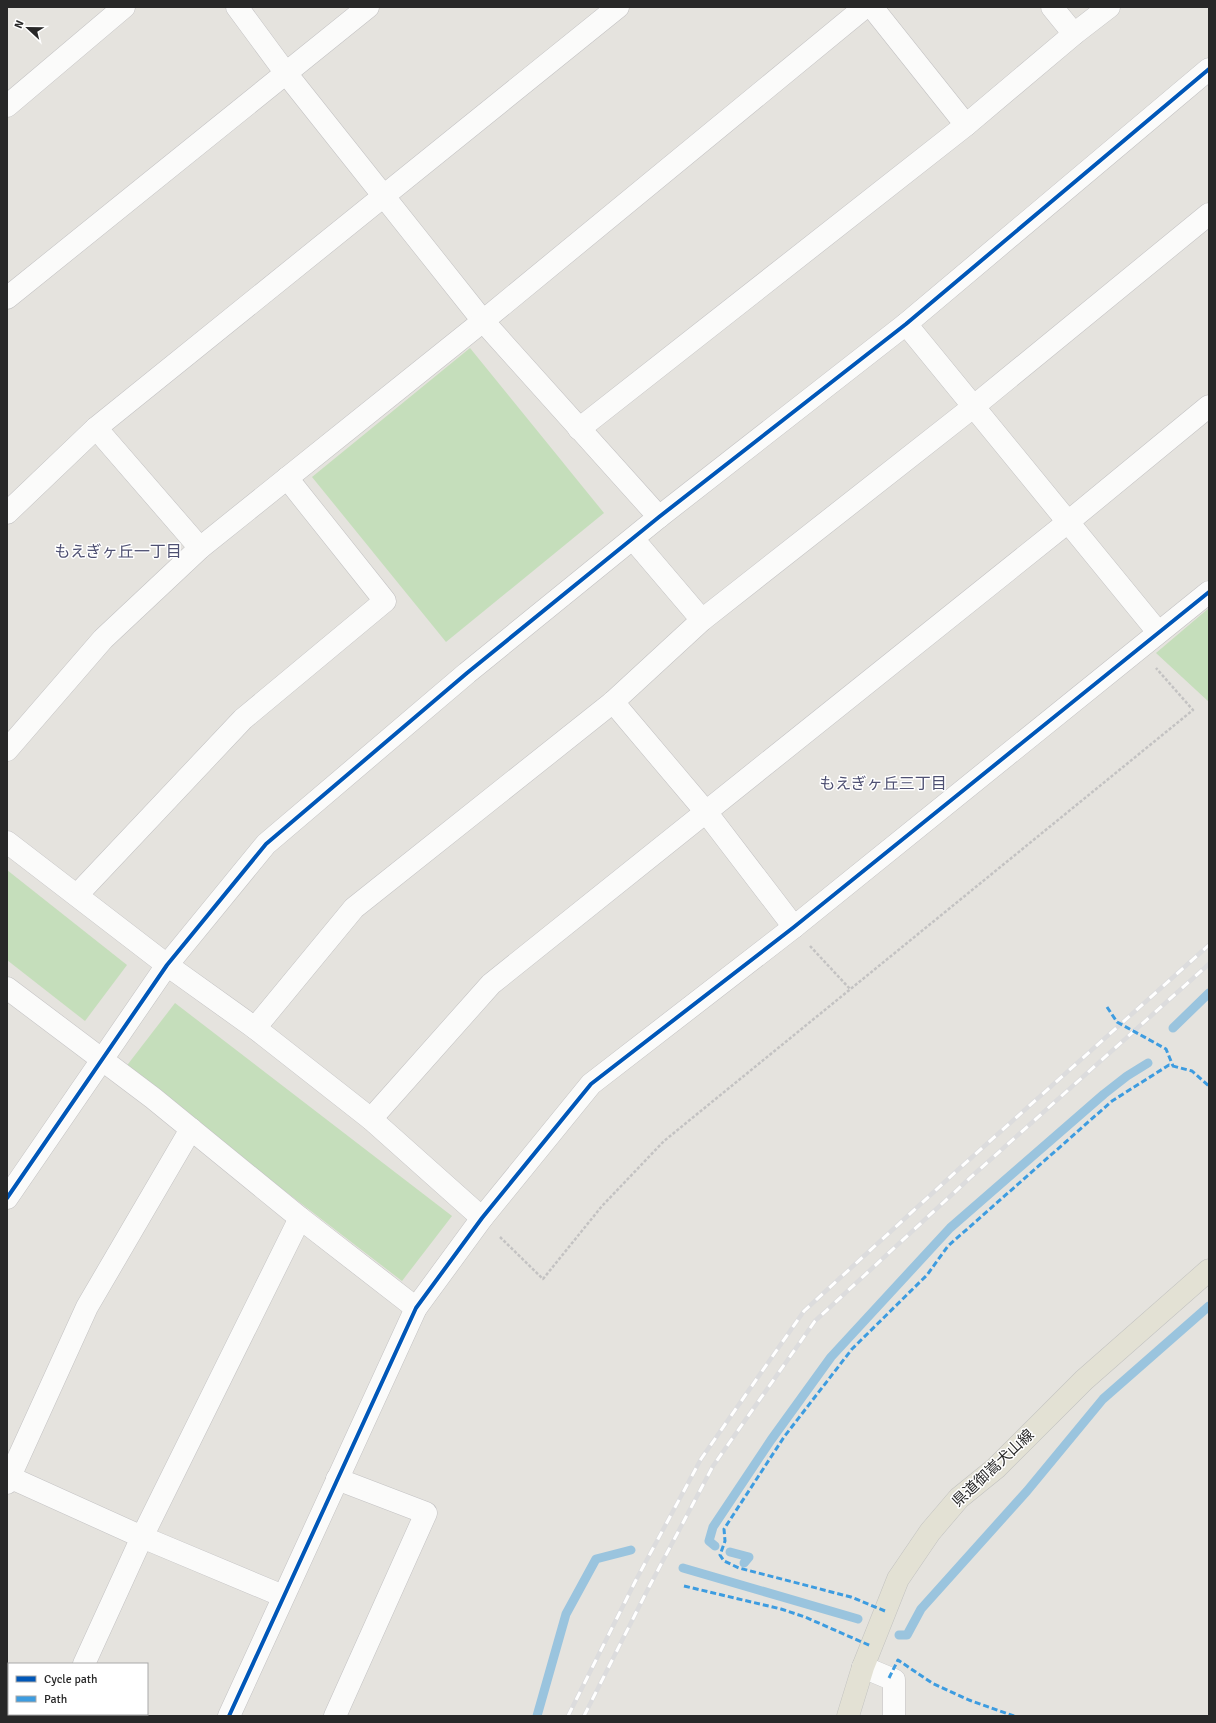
<svg xmlns="http://www.w3.org/2000/svg" width="1216" height="1723" font-family="Signika,'Noto Sans JP',sans-serif">
<style>
.green{fill:#c5debb}
.lines{fill:none;stroke-linecap:round;stroke-linejoin:round}
.stream{stroke:#9ac4de;stroke-width:9}
.minor-casing{stroke:#c3c2c3;stroke-width:23}
.major-casing{stroke:#c2c2c0;stroke-width:23}
.path{stroke:#c3c2c2;stroke-width:2.5;stroke-dasharray:3 2;stroke-linecap:butt}
.minor{stroke:#fbfbfa;stroke-width:22}
.major{stroke:#e3e1d4;stroke-width:22}
.rail-casing{stroke:#dcdcdd;stroke-width:4.5}
.rail{stroke:#fff;stroke-width:3;stroke-dasharray:9;stroke-linecap:butt}
.quiet{stroke:#3d9ce0;stroke-width:3;stroke-dasharray:6 3;stroke-linecap:butt}
.cycleway-casing{stroke:#fff;stroke-width:6}
.cycleway{stroke:#0057b8;stroke-width:4}
.labels{text-anchor:middle;stroke-width:3;stroke-linejoin:round;paint-order:stroke}
.street-label{font-size:15px;fill:#282828;stroke:#fff}
.neighbourhood-label{font-size:16px;fill:#4e5072;stroke:#fff}
</style>
<rect width="100%" height="100%" fill="#e5e3de"/>
<g class="green">
<polygon points="470,348 604,513 446,642 312,477"/>
<polygon points="1209,608 1209,702 1156,653"/>
<polygon points="7,870 127,965 85,1021 7,960"/>
<polygon points="175,1003 452,1216 402,1281 125,1068"/>
</g>
<g class="lines">
<g class="stream">
<polyline points="1173,1028 1209,993"/>
<polyline points="715,1546 709,1541 713,1527 771,1440 831,1357 950,1228 1104,1094 1127,1076 1148,1063"/>
<polyline points="730,1552 749,1557 744,1563"/>
<polyline points="683,1568 858,1619"/>
<polyline points="899,1635 907,1635 921,1609 1027,1491 1103,1399 1209,1306"/>
<polyline points="537,1716 566,1614 596,1559 631,1550"/>
</g>
<defs>
<g id="minor">
<polyline points="237,7 285,72 483,321 659,517"/>
<polyline points="872,7 966,125"/>
<polyline points="1052,7 1074,34"/>
<polyline points="7,106 124,7"/>
<polyline points="7,298 368,7"/>
<polyline points="906,324 1158,632"/>
<polyline points="96,428 200,548"/>
<polyline points="579,429 966,125 1074,34 1109,7"/>
<polyline points="7,513 96,428 618,7"/>
<polyline points="633,539 702,620"/>
<polyline points="613,702 706,812 794,927"/>
<polyline points="7,750 103,639 200,548 483,321 865,7"/>
<polyline points="7,842 167,965 255,1028 371,1119 482,1218"/>
<polyline points="77,895 243,719 385,601 287,478"/>
<polyline points="7,988 153,1098 300,1218 416,1308"/>
<polyline points="255,1028 354,908 613,702 702,620 973,407 1209,214"/>
<polyline points="371,1119 491,984 1068,522 1209,406"/>
<polyline points="7,1198 167,965 266,844 467,673 659,517 906,324 1209,69"/>
<polyline points="7,1476 142,1537 283,1596"/>
<polyline points="7,1483 87,1307 191,1129"/>
<polyline points="84,1664 142,1537 300,1218"/>
<polyline points="863,1667 894,1680 894,1716"/>
<polyline points="59,1716 60,1714"/>
<polyline points="229,1716 416,1308 482,1218 591,1084 794,927 1209,592"/>
<polyline points="335,1716 426,1513 337,1479"/>
</g>
<polyline id="major" points="848,1716 863,1667 898,1579 930,1532 959,1498 996,1468 1084,1380 1209,1270"/>
</defs>
<use href="#minor" class="minor-casing"/>
<use href="#major" class="major-casing"/>
<g class="path">
<polyline points="810,946 850,989"/>
<polyline points="500,1237 543,1279 602,1206 664,1141 1193,710 1156,668"/>
</g>
<use href="#minor" class="minor"/>
<use href="#major" class="major"/>
<defs>
<g id="rail">
<polyline points="568,1716 636,1580 701,1459 804,1311 961,1167 1209,945"/>
<polyline points="584,1716 649,1587 713,1466 815,1321 971,1177 1209,964"/>
</g>
</defs>
<use href="#rail" class="rail-casing"/>
<use href="#rail" class="rail"/>
<g class="quiet">
<polyline points="1107,1007 1117,1022 1166,1049 1173,1066"/>
<polyline points="684,1586 781,1609 805,1617 871,1646"/>
<polyline points="885,1611 851,1597 739,1568 724,1561 720,1555 725,1541 724,1529 784,1437 852,1349 927,1275 948,1246 1112,1101 1169,1065 1192,1071 1209,1086"/>
<polyline points="889,1678 898,1660 932,1683 969,1700 1014,1716"/>
</g>
<defs>
<g id="cycleway">
<polyline points="7,1198 167,965 266,844 467,673 659,517 906,324 1209,69"/>
<polyline points="229,1716 416,1308 482,1218 591,1084 794,927 1209,592"/>
</g>
</defs>
<use href="#cycleway" class="cycleway-casing"/>
<use href="#cycleway" class="cycleway"/>
</g>
<g class="labels">
<g class="street-label">
<text transform="translate(993 1468) rotate(-43)" y="5">県道御嵩犬山線</text>
</g>
<g class="neighbourhood-label">
<text x="118" y="557">もえぎヶ丘一丁目</text>
<text x="883" y="789">もえぎヶ丘三丁目</text>
</g>
</g>
<rect width="1216" height="1723" fill="none" stroke="#282828" stroke-width="16"/>
<rect x="8" y="1663" width="140" height="52" fill="#ffffff" stroke="#a9a9a9"/>
<rect x="16" y="1676" width="20" height="6" fill="#0057b8" stroke="#a9a9a9"/>
<text x="44" y="1683" font-size="12" fill="#282828">Cycle path</text>
<rect x="16" y="1696" width="20" height="6" fill="#3d9ce0" stroke="#a9a9a9"/>
<text x="44" y="1703" font-size="12" fill="#282828">Path</text>
<g transform="translate(28 28) rotate(292)" stroke="#ffffff" stroke-width="3" paint-order="stroke">
<path d="M0-3L7 15L0 10L-7 15Z" fill="#282828"/>
<text y="-6" font-size="11" font-weight="bold" text-anchor="middle" fill="#282828">N</text>
</g>
</svg>
